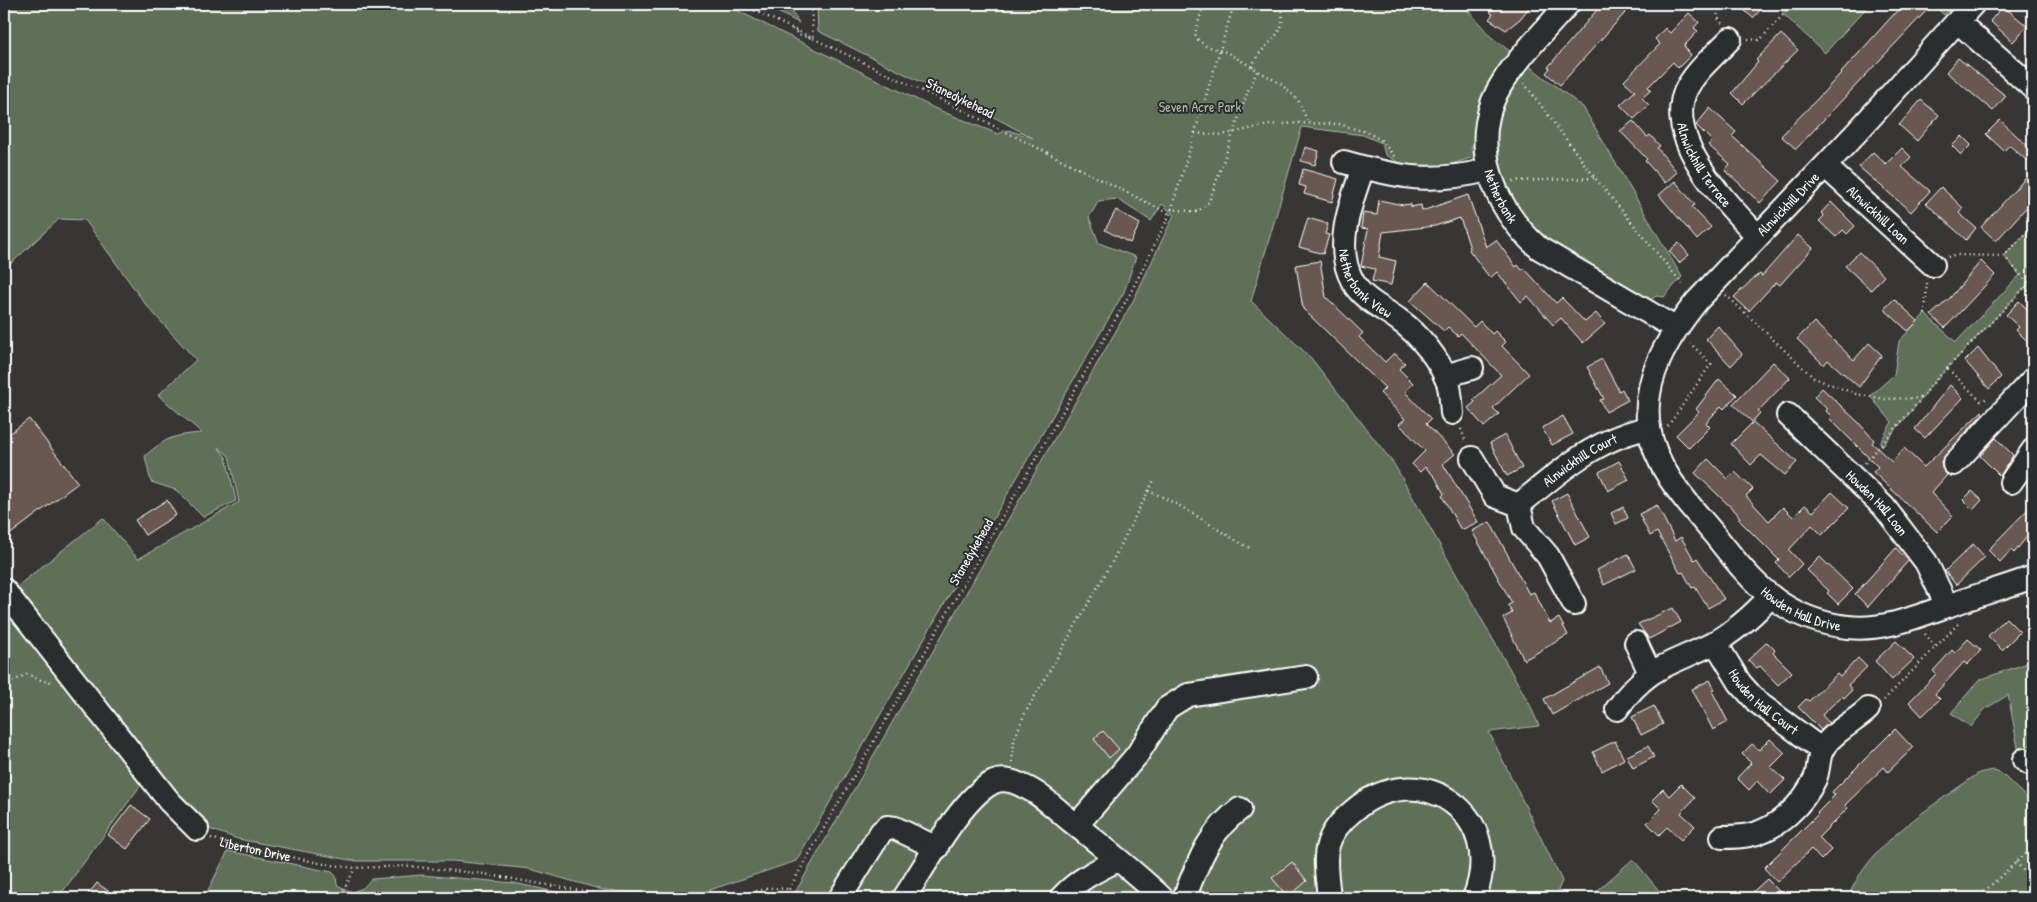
<svg xmlns="http://www.w3.org/2000/svg" width="2037" height="902" font-family="'Patrick Hand',sans-serif">
<style>
.green{fill:#607059;stroke:#b0b8ac}
.building{fill:#695851;stroke:#fff}
.lines{fill:none;stroke-linecap:round;stroke-linejoin:round}
.minor-casing{stroke:#fff;stroke-width:26}
.path{stroke:#fff;stroke-width:2.5;stroke-dasharray:1 4;stroke-linecap:butt}
.minor{stroke:#2a2d2e;stroke-width:22}
.labels{text-anchor:middle;stroke-width:4;stroke-linejoin:round;paint-order:stroke}
.street-label{font-size:14px;fill:#fff;stroke:#2a2d2e}
.park-label{font-size:14px;fill:#b0b8ac;stroke:#2a2d2e}
</style>
<rect width="100%" height="100%" fill="#373635"/>
<filter id="ink" filterUnits="userSpaceOnUse"><feTurbulence type="fractalNoise" baseFrequency=".02" numOctaves="2"/><feDisplacementMap in="SourceGraphic" scale="10" xChannelSelector="R" yChannelSelector="G"/><feConvolveMatrix kernelMatrix="1 2 1 2 8 2 1 2 1" color-interpolation-filters="sRGB"/></filter>
<g filter="url(#ink)">
<g class="green">
<path d="M4 4H724L934 108 998 134 1008 130 1033 138 943 90 927 85 818 31 817 4H1463L1490 36 1583 107 1682 277 1664 297 1656 296 1648 303 1625 291 1618 281 1543 242 1502 188 1495 141 1471 147 1474 157 1442 167H1400L1395 160 1385 155 1382 143 1363 135 1302 127 1251 301 1311 358 1394 464 1530 705 1539 726 1489 732 1562 881 1555 898H792L1133 301 1174 215 1162 204 1151 221 1117 199 1099 201 1089 217 1099 243 1136 257 1124 292 796 861 692 896H666L603 890 530 869 453 861H355L238 839 212 830 186 812 10 592 103 518 138 559 239 502 229 456 218 447 226 457 236 501 203 517 176 490 151 482 145 456C166 437 175 435 202 433L158 395 196 360 146 305 85 220 59 219 4 270Z"/>
<polygon points="762,4 788,4 799,23"/>
<polygon points="1788,4 1870,4 1825,53 1782,13"/>
<polygon points="1932,4 1954,4 1944,15"/>
<polygon points="2033,226 2033,297 2025,287 1932,384 1923,397 1882,446 1880,443 1892,422 1870,396 1894,375 1899,341 1925,314 1956,342 2020,275 2004,256"/>
<polygon points="4,599 146,778 58,898 4,898"/>
<polygon points="2033,661 2033,745 2018,748 2008,695 1985,709 1971,727 1951,713 1979,680"/>
<path d="M1992 770 2002 774 2033 804V898H1848C1868 844 1934 805 1979 773Z"/>
<polygon points="228,851 332,872 336,876 337,885 352,892 363,888 371,879 422,875 514,883 584,898 204,898"/>
<polygon points="1633,859 1665,898 1589,898"/>
</g>
<g class="building">
<polygon points="1497,4 1532,4 1520,19 1506,30 1489,19 1493,14 1490,12"/>
<polygon points="1602,4 1633,4 1560,85 1546,73 1550,68 1548,67"/>
<polygon points="1737,4 1766,4 1753,18"/>
<polygon points="1903,4 1921,4 1927,10 1796,149 1781,136 1823,93"/>
<polygon points="2003,6 2027,26 2013,42 1990,21"/>
<polygon points="1689,13 1699,22 1694,28 1698,31 1684,46 1691,55 1678,68 1673,62 1648,87 1651,90 1642,98 1649,105 1634,119 1620,105 1635,91 1624,81 1660,44 1655,39 1665,28 1670,33"/>
<polygon points="1781,34 1798,50 1743,104 1732,93 1758,62 1756,60"/>
<polygon points="1958,58 2006,96 1993,111 1946,72"/>
<polygon points="1921,100 1939,115 1917,141 1899,125"/>
<polygon points="1710,108 1736,132 1732,136 1781,181 1760,203 1725,170 1730,164 1708,145 1712,141 1696,125"/>
<polygon points="2000,120 2033,151 2033,166 2009,145 2004,151 1986,134"/>
<polygon points="1633,121 1647,137 1650,135 1660,146 1657,148 1677,172 1665,183 1645,161 1647,159 1620,131"/>
<polygon points="1962,136 1971,145 1961,155 1952,146"/>
<polygon points="1305,147 1319,151 1315,165 1301,161"/>
<polygon points="1902,148 1911,157 1902,167 1930,191 1911,212 1859,167 1873,152 1886,164"/>
<polygon points="1303,169 1338,179 1332,202 1304,194 1306,187 1299,185"/>
<polygon points="2033,170 2033,200 1996,241 1981,227"/>
<polygon points="1675,181 1695,205 1692,207 1711,227 1697,240 1659,195"/>
<polygon points="1941,187 1963,208 1959,213 1976,228 1966,240 1926,203"/>
<polygon points="1468,195 1486,247 1496,240 1516,267 1518,265 1522,270 1524,268 1556,303 1562,298 1585,322 1596,313 1605,324 1583,343 1561,318 1553,325 1528,296 1521,302 1497,272 1490,278 1469,250 1470,248 1460,218 1435,226 1383,232 1379,257 1396,261 1391,285 1372,281 1375,269 1361,266 1368,229 1361,228 1363,213 1377,215 1379,200 1403,205 1411,204 1411,207 1421,205 1422,211"/>
<polygon points="1831,202 1855,226 1847,234 1843,230 1836,237 1819,221 1824,216 1821,213"/>
<polygon points="1116,210 1140,224 1130,243 1105,230"/>
<polygon points="1308,218 1328,224 1325,234 1329,235 1323,254 1299,247"/>
<polygon points="1798,235 1813,248 1780,285 1776,282 1749,311 1734,297 1755,277 1760,274 1762,276"/>
<polygon points="1679,243 1689,255 1679,263 1669,251"/>
<polygon points="1859,252 1884,276 1871,290 1845,266"/>
<polygon points="1320,261 1326,297 1363,333 1359,337 1385,362 1394,353 1405,363 1399,369 1413,383 1405,392 1431,419 1426,424 1455,454 1443,464 1478,522 1461,530 1442,496 1444,494 1435,477 1425,467 1420,472 1412,464 1425,451 1399,424 1405,419 1380,393 1385,388 1303,309 1296,265"/>
<polygon points="1981,261 1995,275 1945,328 1931,315 1950,298"/>
<polygon points="1428,282 1474,327 1480,321 1492,334 1495,331 1506,342 1502,346 1529,374 1493,408 1499,414 1484,427 1468,408 1475,402 1473,400 1501,375 1461,333 1458,336 1448,327 1444,331 1410,301"/>
<polygon points="1894,299 1918,321 1908,331 1884,309"/>
<polygon points="2019,301 2033,315 2033,347 2016,330 2019,327 2006,315"/>
<polygon points="1814,322 1854,360 1869,343 1882,355 1859,387 1828,360 1824,365 1797,339"/>
<polygon points="1718,326 1742,354 1731,366 1706,339"/>
<polygon points="1978,348 2001,377 1989,389 1965,361"/>
<polygon points="1602,359 1619,391 1622,389 1628,400 1606,412 1600,400 1604,399 1587,367"/>
<polygon points="1773,362 1790,378 1758,411 1760,413 1752,422 1733,404"/>
<polygon points="1719,379 1737,395 1724,409 1721,406 1706,423 1710,427 1689,448 1676,435 1699,412 1696,409"/>
<polygon points="1950,385 1963,398 1925,438 1915,429"/>
<polygon points="1822,388 1858,422 1874,440 1872,443 1892,462 1904,448 1924,467 1982,411 1983,413 1941,461 1942,468 1947,475 1931,493 1953,516 1937,532 1873,472 1878,467 1829,418 1831,416 1825,410 1827,409 1814,397"/>
<polygon points="1563,416 1573,434 1552,445 1542,428"/>
<polygon points="29,419 78,483 4,539 4,438"/>
<polygon points="1753,422 1797,462 1785,475 1761,455 1751,465 1731,444"/>
<polygon points="1505,435 1522,468 1507,476 1490,443"/>
<polygon points="1996,438 2013,455 2000,476 1980,456"/>
<polygon points="1708,459 1728,479 1735,472 1753,489 1746,496 1769,521 1783,507 1793,517 1805,505 1813,512 1832,492 1849,508 1822,535 1812,525 1789,550 1802,564 1789,577 1776,563 1779,560 1738,519 1740,518 1736,512 1695,473"/>
<polygon points="1619,461 1629,480 1608,491 1599,472"/>
<polygon points="1972,491 1982,500 1973,510 1963,500"/>
<polygon points="1567,493 1590,537 1575,545 1552,501"/>
<polygon points="167,500 176,515 145,535 135,520"/>
<polygon points="2033,504 2033,529 2014,553 2011,550 2000,562 1988,550"/>
<polygon points="1657,505 1675,541 1681,537 1694,560 1697,558 1724,599 1708,608 1695,587 1692,588 1683,572 1680,573 1657,532 1650,536 1639,514"/>
<polygon points="1623,507 1628,518 1616,524 1611,513"/>
<polygon points="1490,522 1529,594 1534,592 1550,623 1559,618 1568,635 1524,660 1503,618 1512,613 1508,605 1512,603 1472,531"/>
<polygon points="1973,544 1985,557 1956,585 1945,571"/>
<polygon points="1896,548 1908,561 1868,607 1855,594"/>
<polygon points="1628,554 1636,569 1604,585 1597,570"/>
<polygon points="1820,557 1853,589 1838,604 1827,593 1829,591 1807,570"/>
<polygon points="1673,608 1681,622 1649,639 1638,624"/>
<polygon points="2006,618 2020,632 2002,650 1988,636"/>
<polygon points="1968,639 1981,650 1967,665 1964,662 1935,694 1940,699 1922,716 1909,702 1936,674 1933,671 1952,650 1955,653"/>
<polygon points="1896,641 1914,659 1892,680 1875,661"/>
<polygon points="1767,642 1775,650 1773,653 1792,672 1778,685 1760,666 1757,668 1748,660"/>
<polygon points="1858,658 1867,667 1848,685 1852,690 1844,698 1842,696 1822,715 1829,723 1821,730 1798,707 1806,699 1809,701 1837,674 1840,677"/>
<polygon points="1600,667 1608,683 1552,715 1544,699"/>
<polygon points="1710,680 1715,690 1712,691 1728,722 1713,730 1692,689"/>
<polygon points="1654,706 1663,724 1641,735 1632,717"/>
<polygon points="1895,729 1913,748 1888,772 1884,767 1845,805 1848,808 1819,837 1831,850 1821,860 1811,849 1777,882 1764,868 1818,814 1817,813 1835,795 1832,792"/>
<polygon points="1103,731 1119,749 1109,758 1094,739"/>
<polygon points="1770,739 1785,753 1771,767 1785,780 1770,795 1757,781 1749,790 1737,778 1751,763 1742,754 1752,744 1759,750"/>
<polygon points="1615,741 1624,759 1602,771 1593,752"/>
<polygon points="1648,746 1654,757 1633,768 1627,756"/>
<polygon points="1681,784 1695,798 1681,813 1695,826 1681,840 1667,827 1659,835 1647,823 1661,809 1652,800 1663,789 1669,796"/>
<polygon points="131,805 150,819 127,849 108,835"/>
<polygon points="1292,862 1307,881 1288,897 1272,878"/>
<polygon points="1767,879 1780,892 1773,898 1746,898"/>
<polygon points="97,883 118,898 85,898"/>
</g>
<g class="lines">
<defs>
<g id="minor">
<path id="s2" d="M1568 4C1546 29 1522 53 1504 80 1466 137 1491 207 1539 248L1675 328"/>
<path id="s3" d="M1973 4 1857 132 1697 301C1668 337 1641 380 1649 428 1656 472 1691 506 1718 539 1734 559 1751 581 1772 597 1794 614 1821 624 1848 627 1882 631 1916 617 1947 606 1976 596 2005 587 2033 577"/>
<polyline points="1958,22 2033,88"/>
<path id="s4" d="M1730 39C1715 55 1694 72 1685 92 1665 140 1726 204 1758 236"/>
<path d="M1344 162C1400 178 1431 184 1488 170"/>
<path id="s5" d="M1825 166 1933 265"/>
<path id="s6" d="M1363 168C1351 202 1333 247 1353 282 1363 300 1383 308 1399 320 1419 334 1440 360 1448 383 1451 392 1451 403 1452 413"/>
<polyline points="1445,376 1472,368"/>
<path id="s7" d="M1788 415 1884 507 1926 562 1947 606"/>
<polyline points="1472,458 1495,496 1519,505 1524,528 1548,556 1574,604"/>
<polyline points="1954,464 2033,379"/>
<polyline points="2011,482 2033,450"/>
<path id="s8" d="M1519 505C1557 473 1598 437 1649 428"/>
<polyline points="4,590 169,801 197,829"/>
<path id="s9" d="M1715 642 1740 683 1757 702 1822 750"/>
<polyline points="1636,643 1650,673"/>
<path d="M1617 709C1649 664 1669 666 1714 643 1734 632 1755 613 1771 596"/>
<polyline points="2024,760 2033,765"/>
<polyline points="1077,825 1137,755 1167,708 1188,695 1306,677"/>
<path d="M1722 837C1731 837 1740 837 1749 835 1777 830 1803 804 1815 779 1819 770 1818 758 1822 750 1830 733 1855 722 1868 709"/>
<polyline points="840,898 881,832 887,827 895,828 937,848"/>
<path d="M904 898C924 868 962 796 994 782 1004 778 1015 782 1023 786 1042 794 1057 810 1072 822 1103 847 1134 871 1162 898"/>
<path d="M1061 898C1077 880 1097 870 1118 860"/>
<path d="M1184 898C1198 864 1208 832 1240 809"/>
<path d="M1329 898C1328 882 1323 861 1328 845 1332 831 1342 820 1353 811 1419 754 1508 814 1474 898"/>
</g>
</defs>
<use href="#minor" class="minor-casing"/>
<g class="path">
<polyline points="741,4 944,101 1170,214"/>
<polyline points="796,4 800,11"/>
<polyline points="1719,4 1717,17 1722,23"/>
<polyline points="1938,4 1944,9"/>
<polyline points="1203,6 1195,34 1197,39 1206,46 1226,52 1281,84 1298,100 1308,122"/>
<polyline points="792,29 801,36 813,38 811,4"/>
<polyline points="1748,39 1760,40 1793,4"/>
<path d="M1252 67C1262 40 1291 38 1280 4"/>
<polyline points="1524,83 1595,178 1685,287"/>
<polyline points="1195,133 1221,135 1268,125 1299,123 1339,124 1369,133 1382,141 1394,156"/>
<polyline points="1513,181 1595,178"/>
<polyline points="1171,209 1197,212 1209,202 1249,88 1258,70"/>
<polyline points="2004,256 2029,284"/>
<polyline points="1948,257 1954,255 2004,256 2033,226"/>
<polyline points="2025,287 2033,296"/>
<polyline points="1726,295 1814,378 1856,394 1885,399 1922,398"/>
<polyline points="1925,314 1927,282"/>
<polyline points="1948,369 1981,401 1988,398"/>
<polyline points="1668,426 1711,364 1690,343"/>
<polyline points="1461,429 1466,442"/>
<polyline points="1865,463 1923,397 1932,384 2033,279"/>
<path d="M1148 491C1186 505 1216 531 1252 549"/>
<polyline points="1925,634 1935,646"/>
<polyline points="4,686 27,674 43,681 53,682"/>
<polyline points="1884,700 1960,622"/>
<polyline points="4,729 6,731"/>
<polyline points="1012,762 1014,740 1024,715 1111,564 1154,480"/>
<path id="s1" d="M211 838 230 844 324 864 355 868 408 866 484 874 622 898"/>
<polyline points="2016,862 2033,882"/>
<polyline points="337,898 345,888 355,868"/>
<polyline points="727,898 770,888 789,889"/>
<polyline points="784,898 1131,292 1170,214 1234,4"/>
<polyline points="1977,898 2033,847"/>
</g>
<use href="#minor" class="minor"/>
</g>
</g>
<g class="labels">
<g class="street-label">
<text transform="translate(960 98) rotate(26)" y="5">Stanedykehead</text>
<text dy="5" stroke="none"><textPath href="#s4" startOffset="149">Alnwickhill Terrace</textPath></text>
<text dy="5" stroke="none"><textPath href="#s2" startOffset="222">Netherbank</textPath></text>
<text transform="translate(1788 204) rotate(-46)" y="5">Alnwickhill Drive</text>
<text dy="5" stroke="none"><textPath href="#s5" startOffset="72">Alnwickhill Loan</textPath></text>
<text dy="5" stroke="none"><textPath href="#s6" startOffset="126">Netherbank View</textPath></text>
<text dy="5" stroke="none"><textPath href="#s8" startOffset="76">Alnwickhill Court</textPath></text>
<text dy="5" stroke="none"><textPath href="#s7" startOffset="125">Howden Hall Loan</textPath></text>
<text transform="translate(971 552) rotate(-60)" y="5">Stanedykehead</text>
<text dy="5" stroke="none"><textPath href="#s3" startOffset="789">Howden Hall Drive</textPath></text>
<text dy="5" stroke="none"><textPath href="#s9" startOffset="78">Howden Hall Court</textPath></text>
<text dy="5" stroke="none"><textPath href="#s1" startOffset="46">Liberton Drive</textPath></text>
</g>
<g class="park-label">
<text x="1200" y="112">Seven Acre Park</text>
</g>
</g>
<rect width="2037" height="902" fill="none" stroke="#2a2d2e" stroke-width="20"/>
<rect x="10" y="10" width="2017" height="882" fill="none" stroke="#fff" stroke-width="2" filter="url(#ink)"/>
</svg>
